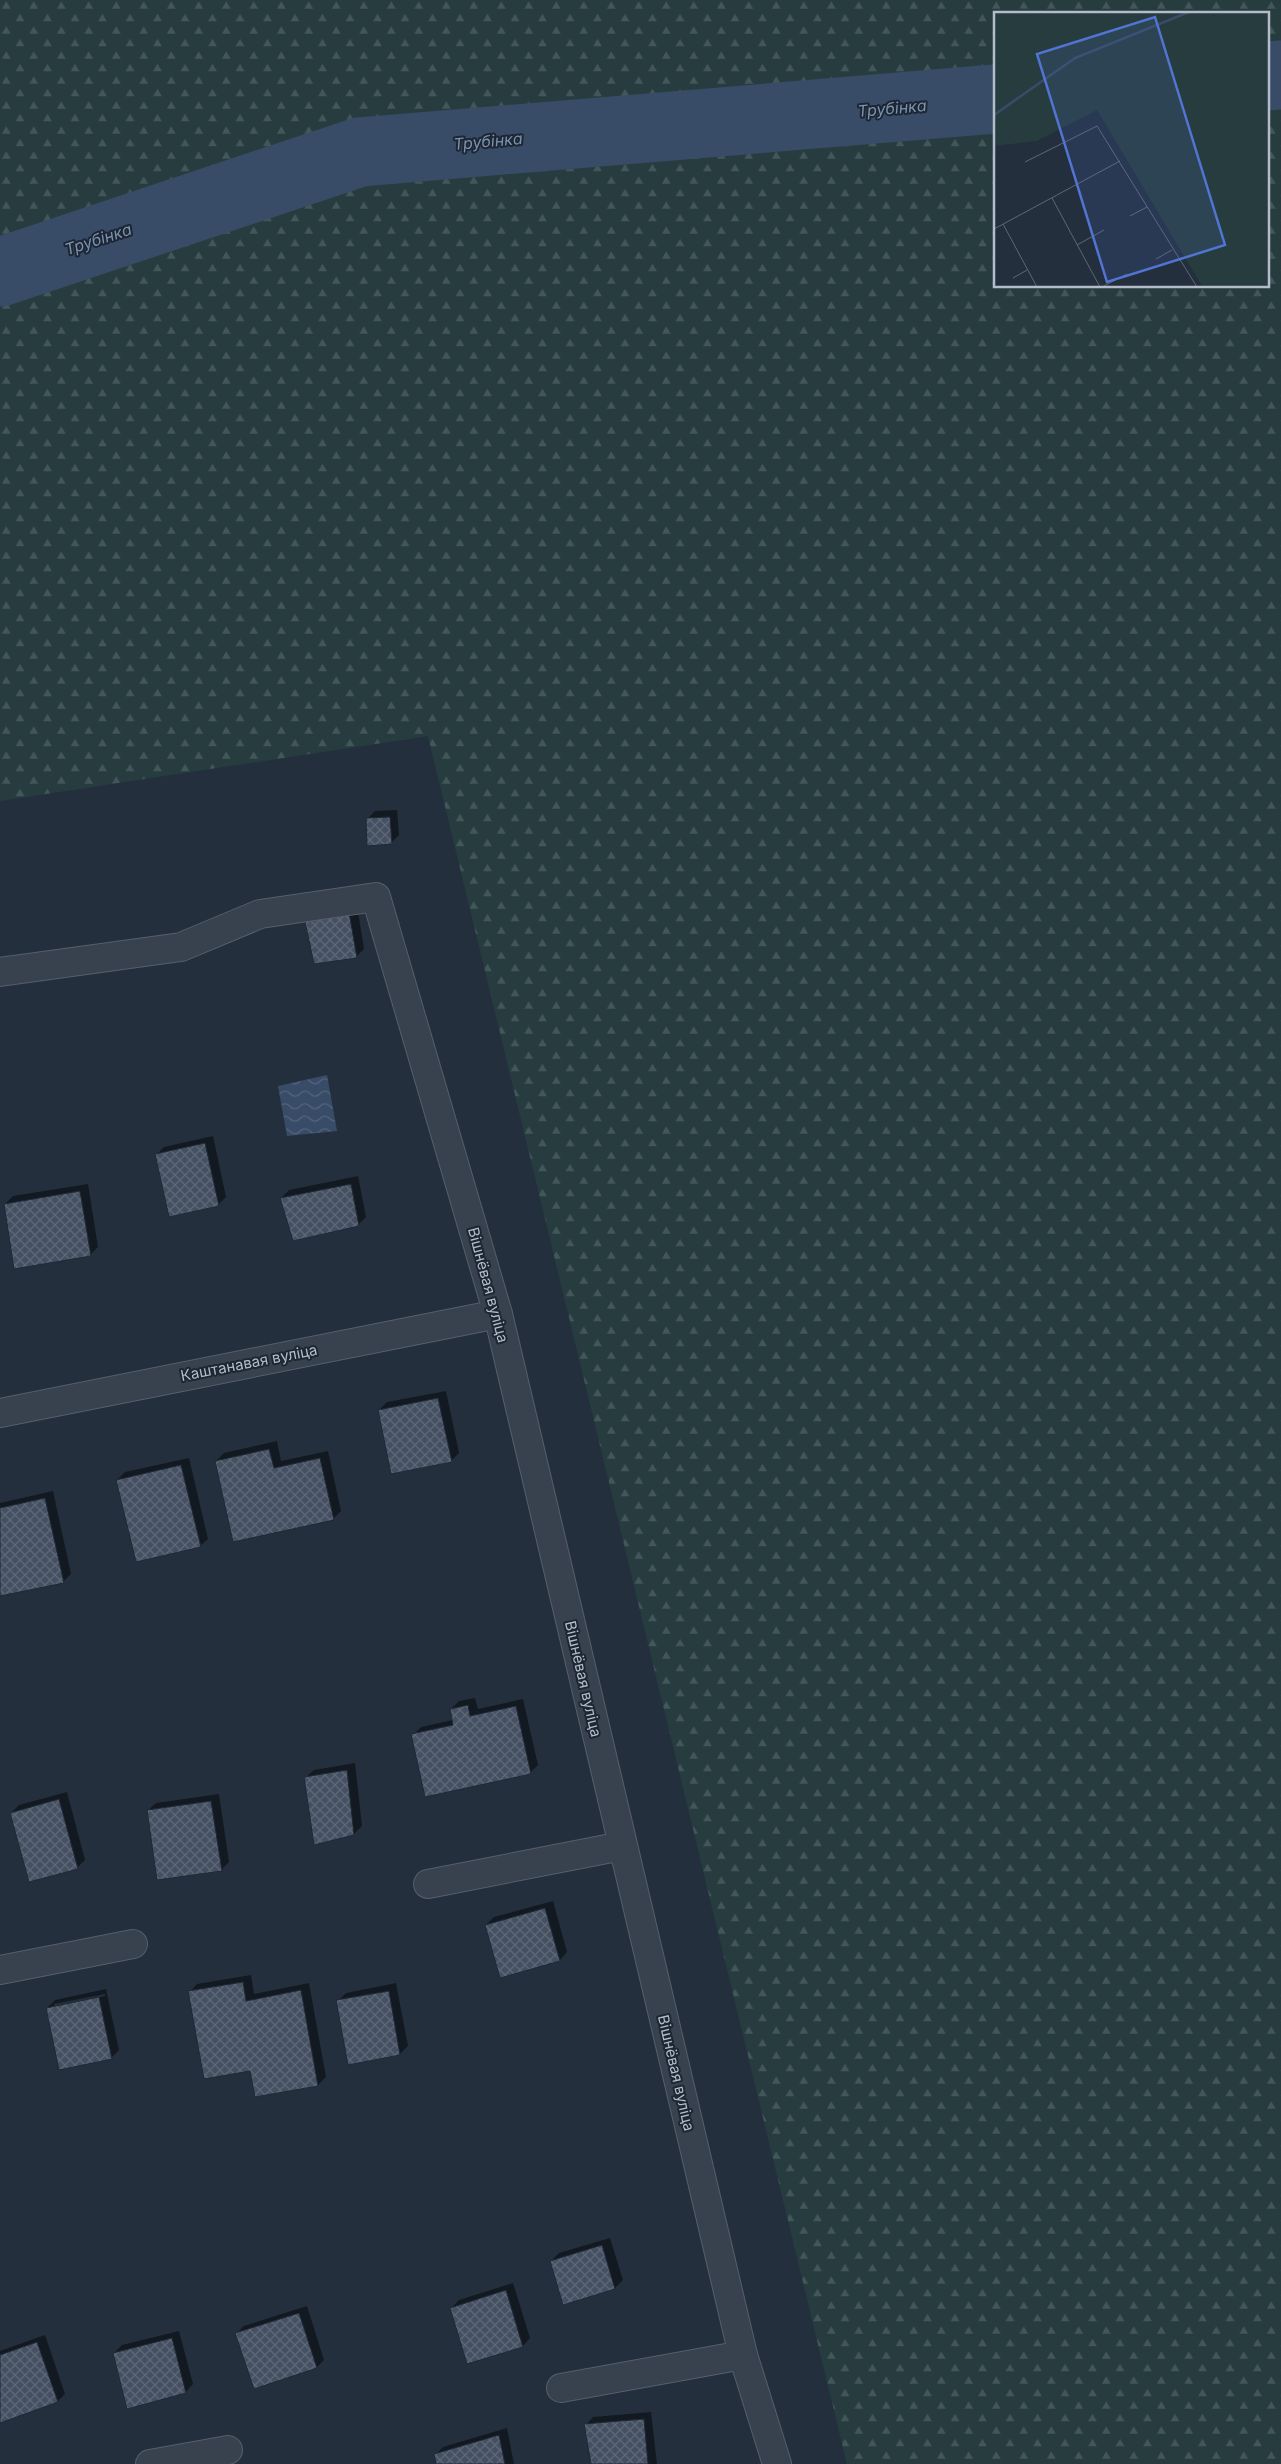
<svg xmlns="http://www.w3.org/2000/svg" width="1281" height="2464" font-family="Inter,sans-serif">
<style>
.forest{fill:url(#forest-firs);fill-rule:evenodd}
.water{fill:url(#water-waves)}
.shadow{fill:#0007;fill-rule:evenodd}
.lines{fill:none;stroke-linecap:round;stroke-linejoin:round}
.river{stroke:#394c67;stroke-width:69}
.building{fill:url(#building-cross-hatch);stroke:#1f2835}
.minor-casing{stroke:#565f6c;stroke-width:30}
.minor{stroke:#38414e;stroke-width:28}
.labels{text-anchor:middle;stroke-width:4;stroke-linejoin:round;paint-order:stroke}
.street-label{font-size:15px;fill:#b4bcc9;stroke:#1d2633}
.water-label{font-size:16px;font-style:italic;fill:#7c92b1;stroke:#1d2633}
.inset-river{fill:none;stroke:#394c67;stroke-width:2.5}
.inset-road{fill:none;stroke:#5e6776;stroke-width:1}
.view{fill:#5274d3;fill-opacity:0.15;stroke:#5274d3;stroke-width:2.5}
.inset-edge{fill:none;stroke:#b4bcc9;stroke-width:2.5}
</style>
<defs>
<pattern id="forest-firs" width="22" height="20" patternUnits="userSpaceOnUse" patternTransform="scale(1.25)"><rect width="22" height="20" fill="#263c3f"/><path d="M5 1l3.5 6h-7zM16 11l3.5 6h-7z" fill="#435659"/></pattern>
<pattern id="water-waves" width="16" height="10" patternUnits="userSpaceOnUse" patternTransform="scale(1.25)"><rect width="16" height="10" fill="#394c67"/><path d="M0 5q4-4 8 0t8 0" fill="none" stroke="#53647b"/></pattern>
<pattern id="building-cross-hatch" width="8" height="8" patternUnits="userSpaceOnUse" patternTransform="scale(1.25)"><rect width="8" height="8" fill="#455162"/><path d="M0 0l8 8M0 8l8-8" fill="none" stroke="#5d6877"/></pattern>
</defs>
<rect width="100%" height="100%" fill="#242f3e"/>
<path class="forest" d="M0 0H1281V2464H847L428 736 0 801ZM995 14H1267V286H995Z"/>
<polygon class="water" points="327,1075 337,1131 287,1136 278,1086"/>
<g class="shadow">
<polygon points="397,810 399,835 391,843 367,819 375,811"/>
<polygon points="357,905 364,949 356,957 306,922 314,915"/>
<polygon points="213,1136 226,1197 219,1204 170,1215 156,1155 164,1147"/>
<polygon points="358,1176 366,1217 358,1225 281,1198 289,1190"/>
<polygon points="88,1184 98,1247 90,1255 5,1204 13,1196"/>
<polygon points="446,1391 459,1453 451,1461 379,1410 387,1402"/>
<polygon points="277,1441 281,1461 328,1451 341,1511 333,1519 216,1461 224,1453"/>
<polygon points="189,1458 208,1539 200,1546 117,1480 125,1472"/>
<polygon points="53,1491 71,1574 63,1582 0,1595 0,1503"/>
<polygon points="475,1698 478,1709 523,1699 538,1765 530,1773 413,1735 421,1727 453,1720 451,1709 459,1701"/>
<polygon points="355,1763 362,1826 354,1834 306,1777 314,1770"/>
<polygon points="67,1792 85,1860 77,1868 11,1813 19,1805"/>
<polygon points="219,1794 229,1862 221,1870 148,1810 156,1803"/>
<polygon points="553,1901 567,1952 560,1960 501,1976 486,1925 494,1917"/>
<polygon points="251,1975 254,1994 309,1983 326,2077 318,2085 256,2096 251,2069 190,1992 197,1984"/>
<polygon points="396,1983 408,2046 400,2054 349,2063 338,2001 346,1993"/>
<path d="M106 1989 119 2050 111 2058 47 2008 55 2000ZM105 1994V1996L54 2007V2004Z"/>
<polygon points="610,2238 623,2280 615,2288 564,2303 551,2261 559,2253"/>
<polygon points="513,2283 530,2338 523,2346 468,2362 451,2308 459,2300"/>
<polygon points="307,2306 324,2360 317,2367 236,2334 244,2326"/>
<polygon points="179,2331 193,2384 186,2392 114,2353 122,2345"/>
<polygon points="45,2335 65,2394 58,2401 0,2421 0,2351"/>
<polygon points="651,2412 657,2464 592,2464 586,2425 593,2417"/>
<polygon points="507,2428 514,2464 437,2464 435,2455 443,2447"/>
</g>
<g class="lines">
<g class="river">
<polyline points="1267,76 1281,75"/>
<polyline points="0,272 360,152 995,99"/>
</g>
</g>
<g class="building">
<polygon points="390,817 392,844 367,846 366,818"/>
<polygon points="349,912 357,958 314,964 305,922"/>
<polygon points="205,1143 219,1206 169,1217 155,1154"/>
<polygon points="351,1184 359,1226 293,1241 280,1198"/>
<polygon points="80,1191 91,1256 14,1269 4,1204"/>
<polygon points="438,1398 452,1462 391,1474 378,1410"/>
<polygon points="269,1449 274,1468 320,1458 334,1520 233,1542 215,1461"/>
<polygon points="181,1465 201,1547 136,1562 116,1480"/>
<polygon points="45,1498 64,1583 0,1596 0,1508"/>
<polygon points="468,1705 470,1716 516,1706 531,1774 425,1797 411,1734 453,1725 450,1709"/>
<polygon points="347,1770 354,1835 314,1845 304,1777"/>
<polygon points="59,1799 78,1869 29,1882 10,1813"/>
<polygon points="211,1801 222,1871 157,1880 147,1810"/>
<polygon points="545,1908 560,1961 500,1978 485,1925"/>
<polygon points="243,1982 246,2001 301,1990 318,2086 255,2097 250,2071 204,2079 188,1991"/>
<polygon points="389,1991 400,2055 348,2065 336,2000"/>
<polygon points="99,1997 112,2059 59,2070 46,2008"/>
<polygon points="602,2245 615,2289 563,2305 550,2261"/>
<polygon points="506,2290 523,2347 467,2364 450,2308"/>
<polygon points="299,2313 317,2368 254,2389 235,2333"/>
<polygon points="172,2338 186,2393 127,2409 113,2353"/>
<polygon points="37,2342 58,2402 0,2423 0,2355"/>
<polygon points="644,2419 648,2464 591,2464 584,2424"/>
<polygon points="499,2435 505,2464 436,2464 434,2454"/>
</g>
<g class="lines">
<defs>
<g id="minor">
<polyline points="0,972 181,947 260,914 376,897 498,1314 743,2355 777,2464"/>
<polyline points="0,1413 498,1314"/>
<polyline points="428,1884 622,1846"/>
<polyline points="0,1970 133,1944"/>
<polyline points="561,2388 743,2355"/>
<polyline points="150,2464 228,2450"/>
</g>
</defs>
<use href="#minor" class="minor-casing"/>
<use href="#minor" class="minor"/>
</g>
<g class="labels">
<g class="street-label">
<text transform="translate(488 1285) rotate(75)" y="5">Вішнёвая вуліца</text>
<text transform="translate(249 1363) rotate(-11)" y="5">Каштанавая вуліца</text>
<text transform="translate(583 1679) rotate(77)" y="5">Вішнёвая вуліца</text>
<text transform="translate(676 2073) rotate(77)" y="5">Вішнёвая вуліца</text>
</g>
<g class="water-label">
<text transform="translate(892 108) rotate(-5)" y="6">Трубінка</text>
<text transform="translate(488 141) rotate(-5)" y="6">Трубінка</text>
<text transform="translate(98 239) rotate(-18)" y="6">Трубінка</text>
</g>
</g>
<g transform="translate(994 12)">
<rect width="275" height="275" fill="#242f3e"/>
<path d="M0 0H275V275L208 274 103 98 43 129 0 134Z" fill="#263c3f"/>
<path class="inset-river" d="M0 103 81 46 195 0"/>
<path class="inset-road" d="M31 150 103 114 203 275M58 186 106 275M136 204 153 195M9 212 43 275M0 217 126 149M83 233 110 218M162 247 178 238M19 266 33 258M108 275 133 262"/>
<path class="view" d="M161 5 231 233 113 270 43 42Z"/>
<rect width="275" height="275" class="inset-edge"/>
</g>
</svg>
